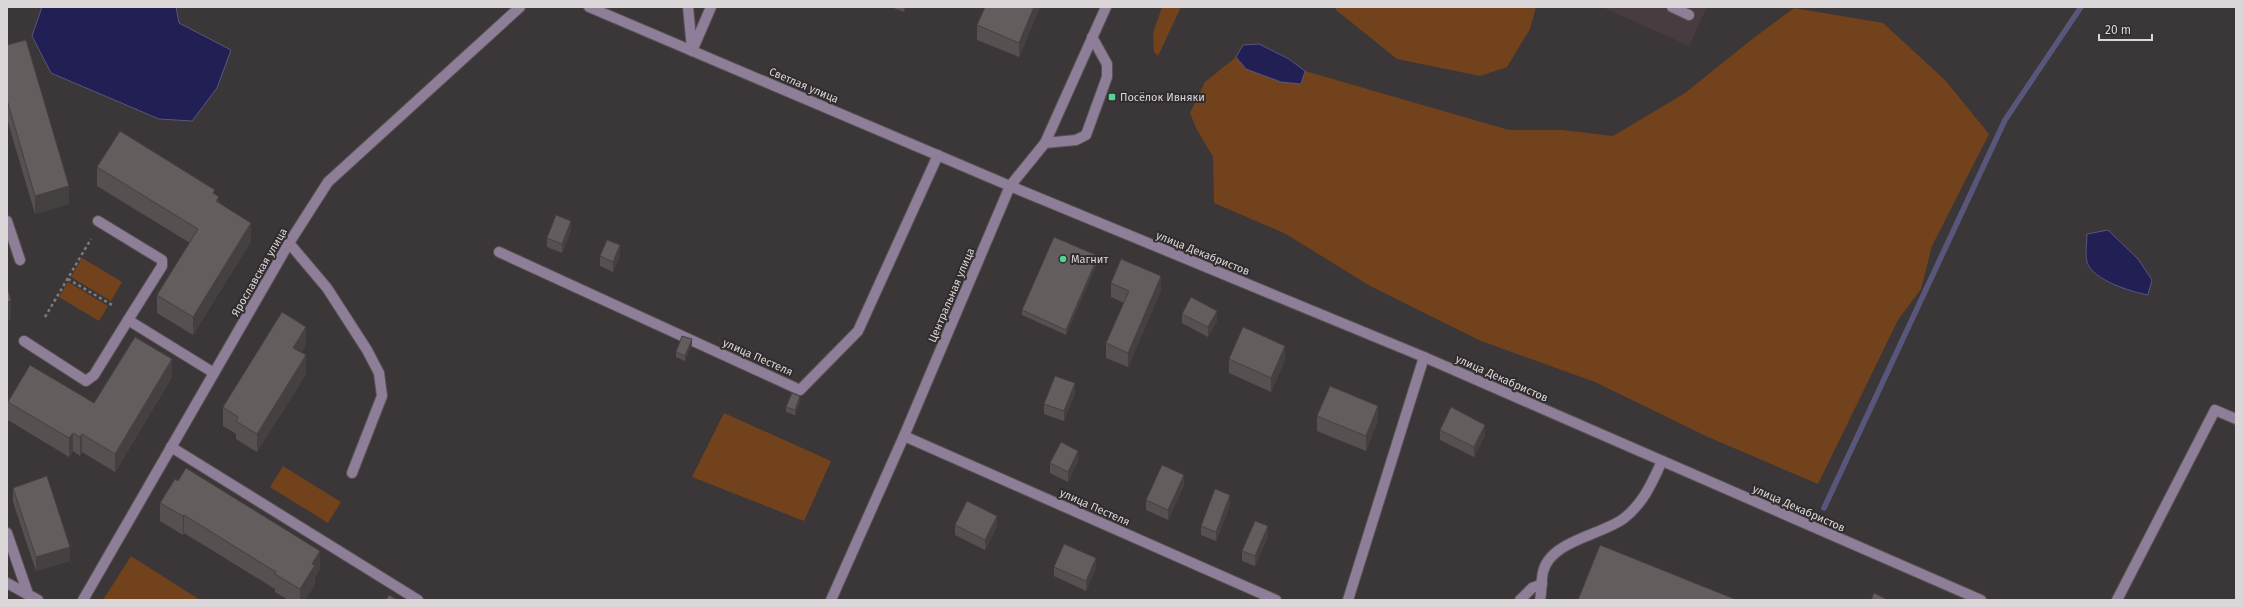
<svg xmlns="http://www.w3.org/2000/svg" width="2243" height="607" font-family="'Fira Sans',sans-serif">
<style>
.built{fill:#483c41}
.green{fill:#71421c}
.water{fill:#211f54;stroke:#59567c}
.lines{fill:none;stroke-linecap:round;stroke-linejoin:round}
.stream{stroke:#59567c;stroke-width:5.5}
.minor-casing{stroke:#585355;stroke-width:12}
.path{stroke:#7f7b7d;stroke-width:2.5;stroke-dasharray:3 3;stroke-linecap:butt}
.minor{stroke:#8e7e97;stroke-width:10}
.wall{fill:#565050}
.shaded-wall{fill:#464141}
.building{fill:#645d5d;stroke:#464141}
.poi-dot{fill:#52d397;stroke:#312c2e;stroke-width:1.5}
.labels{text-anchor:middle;stroke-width:4;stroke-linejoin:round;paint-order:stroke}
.street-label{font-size:11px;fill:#dbd7d9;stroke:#312c2e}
.poi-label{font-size:11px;fill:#dbd7d9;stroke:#312c2e;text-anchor:start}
</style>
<rect width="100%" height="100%" fill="#3b3638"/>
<polygon class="built" points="1602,7 1707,7 1689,46"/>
<g class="green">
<polygon points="1162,7 1181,7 1158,56 1154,52 1153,33"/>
<polygon points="1336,7 1536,7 1530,29 1507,67 1480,76 1397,59 1336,10"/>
<polygon points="1794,8 1883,23 1945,80 1989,134 1932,246 1921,289 1898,320 1818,484 1708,437 1595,382 1481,341 1370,286 1286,234 1214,203 1213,157 1196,128 1190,113 1205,82 1236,57 1246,69 1301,84 1305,71 1509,130 1562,130 1613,136 1685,93 1751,40"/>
<polygon points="82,258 122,282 111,301 71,277"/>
<polygon points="68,282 108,306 99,321 59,297"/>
<polygon points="724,413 831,461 804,521 692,477"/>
<polygon points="283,466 341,502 328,523 270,487"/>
<polygon points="131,556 200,600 103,600"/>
</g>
<g class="water">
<polygon points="42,7 176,7 179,23 231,50 217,88 192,121 159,119 51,73 32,36"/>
<polygon points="1259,44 1289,59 1305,71 1301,84 1281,82 1246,69 1236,57 1243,45"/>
<path d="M2108 230 2138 259 2152 280 2148 295C2132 292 2092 280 2087 262 2085 253 2087 242 2087 234Z"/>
</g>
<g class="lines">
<polyline class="stream" points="1824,508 2005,120 2081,7"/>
<defs>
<g id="minor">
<polyline points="589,7 1010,186 1424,357 1981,600"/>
<polyline points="688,7 692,49"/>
<polyline points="1672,7 1689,15"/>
<polyline points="692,51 711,7"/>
<polyline points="1045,143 1076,140 1086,135 1107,77 1107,64 1092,37"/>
<polyline points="7,221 20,260"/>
<polyline points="98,221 162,260 162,266 128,320 214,373"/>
<polyline points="289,243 327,288 367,350 379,373 382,396 352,473"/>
<polyline points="499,252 800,390 858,331 938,155"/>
<polyline points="24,341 86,381 94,375 128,320"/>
<polyline points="904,436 1276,600"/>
<polyline points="171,447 418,600"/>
<polyline points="7,533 28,594"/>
<polyline points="7,583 38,600"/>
<polyline points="83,600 289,243 328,182 520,7"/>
<polyline points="831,600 904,436 1010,186 1045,143 1106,7"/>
<polyline points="1348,600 1424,357"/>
<polyline points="1520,600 1532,588 1542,584"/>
<path d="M1540 600C1542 591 1541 581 1543 572 1550 541 1601 535 1623 519 1643 504 1652 483 1662 461"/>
<polyline points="2117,600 2215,410 2236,419"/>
</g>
</defs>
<use href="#minor" class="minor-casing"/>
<g class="path">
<polyline points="68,279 112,305"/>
<polyline points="45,317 91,239"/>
</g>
<use href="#minor" class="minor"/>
</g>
<g class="wall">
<polygon points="891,7 906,7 904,12"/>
<polygon points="1040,7 1019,57 977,40 977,25"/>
<polygon points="7,45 69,204 35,214 7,119"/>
<polygon points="97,167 215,195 219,202 251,241 193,335 157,313 157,295 190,243 97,186"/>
<polygon points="571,231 562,253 547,247 547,238"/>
<polygon points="620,255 613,272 600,266 600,256"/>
<polygon points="1098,261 1066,335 1022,315 1022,310"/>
<polygon points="1111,283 1161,290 1128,367 1106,358 1106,343 1124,303 1111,297"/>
<polygon points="1182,314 1217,321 1208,337 1182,323"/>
<polygon points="692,344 685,361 676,357 676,352"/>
<polygon points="306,345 301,353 306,374 257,452 236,439 236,434 223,426 223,407"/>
<polygon points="1229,359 1285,360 1271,392 1229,373"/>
<polygon points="172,377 115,472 82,452 80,456 73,451 69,457 8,420 8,402 94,403"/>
<polygon points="1075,393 1064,421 1044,414 1044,404"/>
<polygon points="800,401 795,415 786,412 786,407"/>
<polygon points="1317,416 1378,420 1366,451 1317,431"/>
<polygon points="1440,430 1485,435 1474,457 1440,440"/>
<polygon points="1078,461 1068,482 1050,473 1050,463"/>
<polygon points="1184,485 1168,520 1146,510 1146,500"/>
<polygon points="13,488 70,561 36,571 13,502"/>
<polygon points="160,503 320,569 315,578 315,584 305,600 288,600 275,592 275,589 184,533 183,535 160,521"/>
<polygon points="1230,505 1216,541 1201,535 1201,526"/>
<polygon points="955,525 997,526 985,550 955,535"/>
<polygon points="1268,536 1255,566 1242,561 1242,551"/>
<polygon points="1054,567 1096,568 1086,591 1054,576"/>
</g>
<g class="shaded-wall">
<polygon points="904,7 906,7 904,12"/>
<polygon points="1034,7 1040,7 1019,57 1019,43"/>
<polygon points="69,186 69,204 35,214 35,196"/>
<polygon points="571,221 571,231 562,253 562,244"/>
<polygon points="251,223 251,241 193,335 193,317"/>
<polygon points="620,245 620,255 613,272 613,262"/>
<polygon points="1098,256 1098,261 1066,335 1066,330"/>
<polygon points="1161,276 1161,290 1128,367 1128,353"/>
<polygon points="11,301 11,319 7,320 7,302"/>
<polygon points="1217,311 1217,321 1208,337 1208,327"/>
<polygon points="306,327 306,345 293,366 293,348"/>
<polygon points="692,339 692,344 685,361 685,356"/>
<polygon points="1285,346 1285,360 1271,392 1271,378"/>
<polygon points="306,355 306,374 257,452 257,434"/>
<polygon points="172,359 172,377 115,472 115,454"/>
<polygon points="1075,383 1075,393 1064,421 1064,411"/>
<polygon points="800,396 800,401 795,415 795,410"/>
<polygon points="1378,406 1378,420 1366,451 1366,436"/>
<polygon points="1485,425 1485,435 1474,457 1474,447"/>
<polygon points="73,433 73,451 69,457 69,438"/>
<polygon points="82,434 82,452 80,456 80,437"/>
<polygon points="1078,451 1078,461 1068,482 1068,472"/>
<polygon points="1184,475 1184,485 1168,520 1168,510"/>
<polygon points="1230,495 1230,505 1216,541 1216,532"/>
<polygon points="184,515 184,533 183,535 183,516"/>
<polygon points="997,516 997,526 985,550 985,540"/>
<polygon points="1268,526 1268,536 1255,566 1255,556"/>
<polygon points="70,547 70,561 36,571 36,557"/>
<polygon points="320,551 320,569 315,578 315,584 305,600 300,600 300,589 312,564"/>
<polygon points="1096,558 1096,568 1086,591 1086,581"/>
</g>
<g class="building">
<polygon points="985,7 1034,7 1019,43 977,25"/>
<polygon points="26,40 69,186 35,196 7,100 7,45"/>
<polygon points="120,131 215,190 213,193 219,197 216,201 251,223 193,317 157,295 198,229 97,167"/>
<polygon points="556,215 571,221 562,244 547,238"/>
<polygon points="1054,237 1098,256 1066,330 1022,310"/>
<polygon points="607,240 620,245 613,262 600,256"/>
<polygon points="1121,259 1161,276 1128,353 1106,343 1129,291 1111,283"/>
<polygon points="7,286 11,301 7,302"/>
<polygon points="1191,297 1217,311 1208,327 1182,314"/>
<polygon points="282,312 306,327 293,348 306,355 257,434 236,421 238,417 223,407"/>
<polygon points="1243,327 1285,346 1271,378 1229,359"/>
<polygon points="682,336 692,339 685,356 676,352"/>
<polygon points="135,337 172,359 115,454 82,434 80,437 73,433 69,438 8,402 30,365 94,403"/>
<polygon points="1055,376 1075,383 1064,411 1044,404"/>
<polygon points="1330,386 1378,406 1366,436 1317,416"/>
<polygon points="792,393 800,396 795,410 786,407"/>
<polygon points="1451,407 1485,425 1474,447 1440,430"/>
<polygon points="1061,442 1078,451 1068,472 1050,463"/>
<polygon points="1162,465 1184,475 1168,510 1146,500"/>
<polygon points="186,468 320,551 312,564 315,565 300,589 275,574 276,572 184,515 183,516 160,503 175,479 178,481"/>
<polygon points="47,476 70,547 36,557 13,488"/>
<polygon points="1215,489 1230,495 1216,532 1201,526"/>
<polygon points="967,501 997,516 985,540 955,525"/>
<polygon points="1255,521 1268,526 1255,556 1242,551"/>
<polygon points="1064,544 1096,558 1086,581 1054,567"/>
<polygon points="1600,545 1737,600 1578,600"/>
<polygon points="1874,593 1888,600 1871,600"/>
<polygon points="389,595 398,600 386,600"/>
</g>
<g class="poi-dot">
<rect x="1108" y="93" width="8" height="8" rx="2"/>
<circle cx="1063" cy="259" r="4"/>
</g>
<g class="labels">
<g class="street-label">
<text transform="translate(804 85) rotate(23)" y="4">Светлая улица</text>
<text transform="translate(1203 253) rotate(22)" y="4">улица Декабристов</text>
<text transform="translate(259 272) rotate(-60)" y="4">Ярославская улица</text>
<text transform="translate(951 295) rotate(-67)" y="4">Центральная улица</text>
<text transform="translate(758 357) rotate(24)" y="4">улица Пестеля</text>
<text transform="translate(1502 378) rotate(24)" y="4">улица Декабристов</text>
<text transform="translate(1095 507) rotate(24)" y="4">улица Пестеля</text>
<text transform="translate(1799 508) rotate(24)" y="4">улица Декабристов</text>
</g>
<g class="poi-label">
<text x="1120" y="101">Посёлок Ивняки</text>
<text x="1071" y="263">Магнит</text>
</g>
</g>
<rect width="2243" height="607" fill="none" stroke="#dbd7d9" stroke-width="16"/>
<path d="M2099 34v6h53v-6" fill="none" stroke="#dbd7d9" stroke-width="2"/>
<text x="2105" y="34" font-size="12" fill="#dbd7d9" stroke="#312c2e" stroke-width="3" paint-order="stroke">20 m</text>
</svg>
